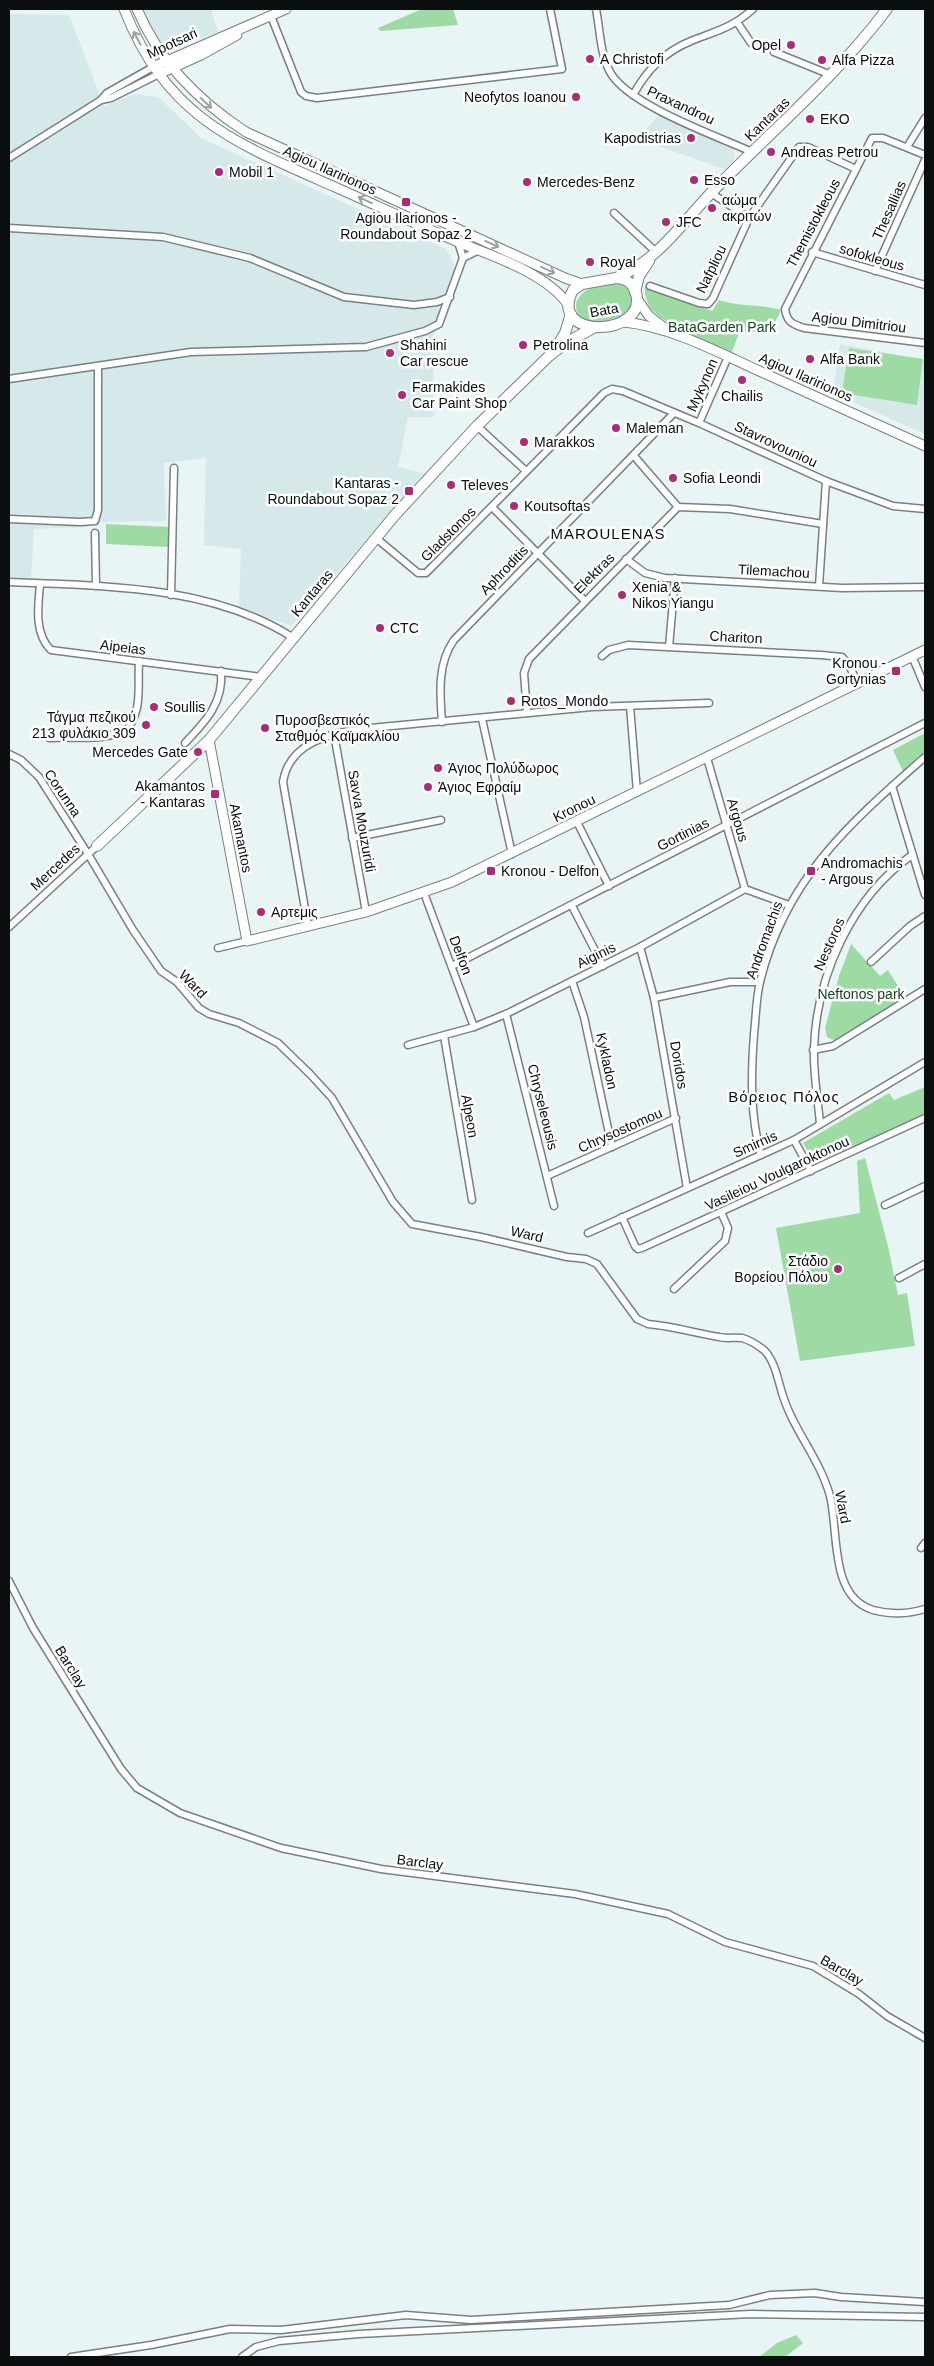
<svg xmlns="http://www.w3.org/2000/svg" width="934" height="2366" font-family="Arial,sans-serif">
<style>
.built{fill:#d5e9ea}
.green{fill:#9edba4}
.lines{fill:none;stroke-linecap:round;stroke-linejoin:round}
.street-casing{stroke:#778182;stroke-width:9}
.secondary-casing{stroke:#778182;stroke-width:11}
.primary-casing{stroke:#778182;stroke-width:12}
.street{stroke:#fff;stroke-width:6}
.secondary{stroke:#fff;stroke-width:9}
.primary{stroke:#fff;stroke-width:10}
.oneway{stroke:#9d9f9f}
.poi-dot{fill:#ac2a76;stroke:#fff;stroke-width:2}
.labels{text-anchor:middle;stroke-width:5;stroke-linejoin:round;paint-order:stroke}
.street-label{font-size:14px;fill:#0a0e0e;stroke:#fff}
.poi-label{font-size:14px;fill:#0a0e0e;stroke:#fff;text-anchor:start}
.park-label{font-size:14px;fill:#13471e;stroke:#fff}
.neighbourhood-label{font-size:15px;letter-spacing:1px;fill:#0a0e0e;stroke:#fff}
</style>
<rect width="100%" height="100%" fill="#e9f4f5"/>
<g class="built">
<polygon points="142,9 211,9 218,32 168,50 145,20"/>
<polygon points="9,14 69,15 104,106 135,94 158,97 201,138 446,249 456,269 433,337 434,417 408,417 398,467 424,473 291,626 239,607 241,549 204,545 206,458 164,463 166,521 101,522 86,527 34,529 31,579 9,581"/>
<polygon points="659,115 734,150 734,161 727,170 638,139"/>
<polygon points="840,344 925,360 925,434 833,393"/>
</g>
<g class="green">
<polygon points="422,9 453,9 458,25 380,31 378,28"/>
<path d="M619 283 630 289 634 301C632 304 631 309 629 312 621 322 591 327 581 318 577 314 576 309 576 304 581 286 603 284 619 283Z"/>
<path d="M645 286 712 311 719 300C740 307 760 304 781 310 772 333 762 330 739 333L732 352C713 343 666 326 653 311 647 304 644 294 645 286Z"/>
<polygon points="849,348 923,359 917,405 842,393"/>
<polygon points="106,524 169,527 169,547 106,544"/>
<polygon points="925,733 925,751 903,771 893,750"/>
<polygon points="851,944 880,976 888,970 905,997 836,1041 827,1037 825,1028 839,976"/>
<polygon points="925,1087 925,1115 816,1166 803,1143 889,1093 894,1100"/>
<polygon points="865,1158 888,1246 898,1295 907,1293 915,1346 800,1361 776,1228 860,1213 857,1161"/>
<polygon points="796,2335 803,2343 785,2357 759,2357 777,2343"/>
</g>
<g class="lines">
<defs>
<g id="street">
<path d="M596 9C600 29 600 54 610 72 628 105 717 136 752 152"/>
<polyline points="271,16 301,92 306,96 317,98 562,69 550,9"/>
<polyline points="737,22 751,43"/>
<polyline points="774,52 831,75"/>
<path d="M633 95C647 70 664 52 691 41 716 31 732 28 753 9"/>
<polyline points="101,100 111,98 159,74"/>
<polyline points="907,147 925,118"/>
<path d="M925 155 883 138H872L785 309C787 322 792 324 804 328L925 343"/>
<polyline points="9,158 101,100 107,93 153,67"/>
<polyline points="711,193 749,218"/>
<polyline points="614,213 655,251"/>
<polyline points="9,228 163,237 250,258 344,297 414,305 437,302 450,297"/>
<polyline points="812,252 925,285"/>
<polyline points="463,258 479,250"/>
<polyline points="875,271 925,160"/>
<polyline points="650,286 699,303 708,304 713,298 749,218 799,147 808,147 856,169"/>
<polyline points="9,379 191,352 366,347 425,331 439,324 463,258 458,242"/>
<polyline points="699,423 728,357"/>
<polyline points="477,426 526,471"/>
<polyline points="634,456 678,507"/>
<polyline points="492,507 584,600"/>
<polyline points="9,519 80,522 95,521 98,510 98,367"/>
<polyline points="95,533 96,586"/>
<polyline points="376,538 418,573 426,573 604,393 612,389 623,391 699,423 826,481 893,506 925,509"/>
<polyline points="626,559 645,573 665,578 842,588 925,587"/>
<path d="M9 582C103 586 210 585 292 637"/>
<path d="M40 585C38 606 34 634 51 650L261 677"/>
<polyline points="819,586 826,481"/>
<polyline points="171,595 174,468"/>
<polyline points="669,647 675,578"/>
<polyline points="602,656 609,650 628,645 821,655 842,657 849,665 857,682"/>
<polyline points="912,656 925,687"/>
<polyline points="630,706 637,792"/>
<polyline points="527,713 524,673 529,659 678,507 730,509 823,524"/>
<polyline points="482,719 512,854"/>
<path d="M442 722C440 694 437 664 454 640L674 413"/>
<polyline points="334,734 366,912"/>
<path d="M49 738C67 737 113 741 127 729 132 725 135 715 137 708 140 693 138 676 139 661"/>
<path d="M185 743C205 722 224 703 221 671"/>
<path d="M9 754 21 760 39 777 88 854 133 930 161 971 177 982 199 1008 209 1014 239 1023 278 1043 310 1074 332 1098 393 1202 412 1224 481 1237 567 1257 586 1259 597 1264 637 1319 648 1324C672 1326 695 1333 719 1337 726 1339 734 1337 742 1338 749 1340 759 1346 765 1351 775 1362 778 1380 782 1393 793 1430 820 1459 830 1496 839 1532 829 1597 873 1610 892 1615 907 1614 925 1609"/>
<polyline points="707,758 745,889"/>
<polyline points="892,786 925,895"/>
<polyline points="577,822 609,886"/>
<polyline points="352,838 441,820"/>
<polyline points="424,893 474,1027"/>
<polyline points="572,906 603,966"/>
<path d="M308 926 283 782C289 744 327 734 360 729L592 707 709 703"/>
<polyline points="9,927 97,846"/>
<polyline points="640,947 654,998 687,1188"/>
<polyline points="218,948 247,941"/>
<polyline points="871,962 910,926 925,916"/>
<polyline points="452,966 925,723"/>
<polyline points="572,981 584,1017 612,1147"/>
<polyline points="654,998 730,982 760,982"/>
<polyline points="506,1014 554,1206"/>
<polyline points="444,1036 472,1200"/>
<polyline points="408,1045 474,1027 506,1014 640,947 745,889 789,905"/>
<polyline points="813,1050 833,1046 925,989"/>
<path d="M820 1124C818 1100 813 1073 814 1049 816 976 852 897 912 855"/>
<polyline points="794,1140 811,1171"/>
<path d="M761 1155C750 1116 751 1074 754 1034 756 1017 756 998 760 982 785 879 850 823 925 757"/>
<polyline points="547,1176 676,1118"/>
<polyline points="885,1205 925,1186"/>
<polyline points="622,1217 635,1246 638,1249 642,1248 925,1118"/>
<polyline points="588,1233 794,1140 925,1062"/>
<polyline points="899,1278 925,1264"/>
<polyline points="674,1289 725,1241 728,1228 721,1212"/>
<polyline points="921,1548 925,1543"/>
<polyline points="9,1581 33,1628 121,1769 137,1788 180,1813 281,1848 381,1869 575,1894 668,1914 725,1942 813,1966 859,1994 887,2016 925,2038"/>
<polyline points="71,2357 151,2345 230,2329 281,2330 406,2315 471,2320 729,2305 770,2295 815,2293 841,2297 925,2302"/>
<polyline points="242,2357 256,2347 279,2341 359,2334 751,2314 925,2317"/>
</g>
<g id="secondary">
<path d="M124 9C167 118 235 143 335 187 378 206 420 226 463 244 496 257 549 275 569 306"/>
<path d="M137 9C159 61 198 101 246 132L565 278 582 284"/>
<polyline points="153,67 286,9"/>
<polyline points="159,74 201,55 237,35"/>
<polyline points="637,299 649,316 666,329"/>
<path d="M624 322C673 327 721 354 766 374 819 398 872 422 925 446"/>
<polyline points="209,740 247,941 366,912 452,882 925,650"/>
</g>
<g id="primary">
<path d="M616 278C655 263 683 222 711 193 770 132 836 77 887 9"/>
<path d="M616 278C625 278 633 283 636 293 649 337 546 341 573 290L582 284Z"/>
<polyline points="635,292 639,276 649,261"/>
<polyline points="556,348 565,333 571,314"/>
<polyline points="97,846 209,740 395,515 477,426 549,356 564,344 593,328"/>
</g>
</defs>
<use href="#street" class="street-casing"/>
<use href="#secondary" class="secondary-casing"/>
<use href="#primary" class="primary-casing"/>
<use href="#street" class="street"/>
<use href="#secondary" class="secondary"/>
<use href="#primary" class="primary"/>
</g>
<defs><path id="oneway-shaft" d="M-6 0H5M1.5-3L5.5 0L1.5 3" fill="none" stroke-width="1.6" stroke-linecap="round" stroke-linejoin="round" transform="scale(1.25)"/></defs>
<g class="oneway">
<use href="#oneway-shaft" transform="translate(137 38) rotate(-118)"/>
<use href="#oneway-shaft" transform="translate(206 103) rotate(43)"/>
<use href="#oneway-shaft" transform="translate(365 200) rotate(-156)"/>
<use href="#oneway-shaft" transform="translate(492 244) rotate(24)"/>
<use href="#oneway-shaft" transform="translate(548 270) rotate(25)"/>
</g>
<g class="poi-dot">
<circle cx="791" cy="45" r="5"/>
<circle cx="590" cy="59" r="5"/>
<circle cx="822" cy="60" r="5"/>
<circle cx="576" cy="97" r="5"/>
<circle cx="810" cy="119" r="5"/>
<circle cx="691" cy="138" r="5"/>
<circle cx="771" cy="152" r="5"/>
<circle cx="219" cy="172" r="5"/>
<circle cx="694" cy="180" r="5"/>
<circle cx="527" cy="182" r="5"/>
<rect x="401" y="197" width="10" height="10" rx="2.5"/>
<circle cx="712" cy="208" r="5"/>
<circle cx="666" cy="222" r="5"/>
<circle cx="590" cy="262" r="5"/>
<circle cx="523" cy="345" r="5"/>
<circle cx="390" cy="353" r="5"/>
<circle cx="810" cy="359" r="5"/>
<circle cx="742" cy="380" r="5"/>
<circle cx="402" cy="395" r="5"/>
<circle cx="616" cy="428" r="5"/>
<circle cx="524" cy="442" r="5"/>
<circle cx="673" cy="478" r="5"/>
<circle cx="451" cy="485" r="5"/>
<rect x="404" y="486" width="10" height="10" rx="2.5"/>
<circle cx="514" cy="506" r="5"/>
<circle cx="622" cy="595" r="5"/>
<circle cx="380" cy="628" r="5"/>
<rect x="891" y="666" width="10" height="10" rx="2.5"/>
<circle cx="511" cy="701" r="5"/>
<circle cx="154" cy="707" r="5"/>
<circle cx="146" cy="725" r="5"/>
<circle cx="265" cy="728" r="5"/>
<circle cx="198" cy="752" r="5"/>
<circle cx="438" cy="768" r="5"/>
<circle cx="428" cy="787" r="5"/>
<rect x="210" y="789" width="10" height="10" rx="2.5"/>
<rect x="486" y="866" width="10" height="10" rx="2.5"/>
<rect x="806" y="866" width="10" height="10" rx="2.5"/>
<circle cx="261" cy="912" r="5"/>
<circle cx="838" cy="1269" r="5"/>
</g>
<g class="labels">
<g class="street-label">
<text transform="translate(172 43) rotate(-25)" y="5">Mpotsari</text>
<text transform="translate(681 105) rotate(25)" y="5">Praxandrou</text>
<text transform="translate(767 119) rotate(-44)" y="5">Kantaras</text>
<text transform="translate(330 170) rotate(24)" y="5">Agiou Ilaririonos</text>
<text transform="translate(889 210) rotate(-66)" y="5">Thesallias</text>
<text transform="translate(813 223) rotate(-62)" y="5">Themistokleous</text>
<text transform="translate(872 257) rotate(16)" y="5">sofokleous</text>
<text transform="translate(711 269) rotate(-64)" y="5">Nafpliou</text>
<text transform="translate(604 310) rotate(-10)" y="5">Bata</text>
<text transform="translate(859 322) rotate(7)" y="5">Agiou Dimitriou</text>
<text transform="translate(806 377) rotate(24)" y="5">Agiou Ilaririonos</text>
<text transform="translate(702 385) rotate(-66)" y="5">Mykynon</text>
<text transform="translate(776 444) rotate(25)" y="5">Stavrovouniou</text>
<text transform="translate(448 534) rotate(-45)" y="5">Gladstonos</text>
<text transform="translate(504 570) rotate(-46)" y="5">Aphroditis</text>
<text transform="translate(774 571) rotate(3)" y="5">Tilemachou</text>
<text transform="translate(594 573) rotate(-45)" y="5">Elektras</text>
<text transform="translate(312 593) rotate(-50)" y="5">Kantaras</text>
<text transform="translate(736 637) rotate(3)" y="5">Chariton</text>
<text transform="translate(123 647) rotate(7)" y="5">Aipeias</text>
<text transform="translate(63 793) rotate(56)" y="5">Corunna</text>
<text transform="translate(574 808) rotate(-26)" y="5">Kronou</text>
<text transform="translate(738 820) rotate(74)" y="5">Argous</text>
<text transform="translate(362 821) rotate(80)" y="5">Savva Mouzuridi</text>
<text transform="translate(683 834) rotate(-27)" y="5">Gortinias</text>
<text transform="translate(241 838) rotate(79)" y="5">Akamantos</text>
<text transform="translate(55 867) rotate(-43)" y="5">Mercedes</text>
<text transform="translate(764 940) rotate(-70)" y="5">Andromachis</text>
<text transform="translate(829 944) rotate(-66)" y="5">Nestoros</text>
<text transform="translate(461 955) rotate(69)" y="5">Delfon</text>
<text transform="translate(596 955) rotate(-26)" y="5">Aiginis</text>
<text transform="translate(193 984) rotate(46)" y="5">Ward</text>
<text transform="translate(607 1061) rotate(78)" y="5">Kykladon</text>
<text transform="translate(679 1065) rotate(80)" y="5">Doridos</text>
<text transform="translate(543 1107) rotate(76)" y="5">Chryseleousis</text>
<text transform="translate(470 1116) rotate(80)" y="5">Alpeon</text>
<text transform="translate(620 1130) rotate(-24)" y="5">Chrysostomou</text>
<text transform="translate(755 1144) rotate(-24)" y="5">Smirnis</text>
<text transform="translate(777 1173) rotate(-25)" y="5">Vasileiou Voulgaroktonou</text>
<text transform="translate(527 1234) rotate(13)" y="5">Ward</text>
<text transform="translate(843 1507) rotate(79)" y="5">Ward</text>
<text transform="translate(71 1667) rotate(58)" y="5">Barclay</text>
<text transform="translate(420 1862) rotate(7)" y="5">Barclay</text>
<text transform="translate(842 1970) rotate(30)" y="5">Barclay</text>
</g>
<g class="poi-label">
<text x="781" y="50" text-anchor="end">Opel</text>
<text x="600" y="64">A Christofi</text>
<text x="832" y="65">Alfa Pizza</text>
<text x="566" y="102" text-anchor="end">Neofytos Ioanou</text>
<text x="820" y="124">EKO</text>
<text x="681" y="143" text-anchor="end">Kapodistrias</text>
<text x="781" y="157">Andreas Petrou</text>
<text x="229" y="177">Mobil 1</text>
<text x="704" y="185">Esso</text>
<text x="537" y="187">Mercedes-Benz</text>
<text x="722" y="205">αώμα<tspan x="722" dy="16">ακριτών</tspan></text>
<text x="406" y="223" text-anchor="middle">Agiou Ilarionos -<tspan x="406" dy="16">Roundabout Sopaz 2</tspan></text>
<text x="676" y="227">JFC</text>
<text x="600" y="267">Royal</text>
<text x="400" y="350">Shahini<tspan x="400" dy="16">Car rescue</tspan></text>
<text x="533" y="350">Petrolina</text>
<text x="820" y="364">Alfa Bank</text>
<text x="412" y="392">Farmakides<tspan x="412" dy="16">Car Paint Shop</tspan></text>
<text x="742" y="401" text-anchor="middle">Chailis</text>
<text x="626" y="433">Maleman</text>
<text x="534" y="447">Marakkos</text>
<text x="683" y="483">Sofia Leondi</text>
<text x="399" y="488" text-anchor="end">Kantaras -<tspan x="399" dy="16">Roundabout Sopaz 2</tspan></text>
<text x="461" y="490">Televes</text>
<text x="524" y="511">Koutsoftas</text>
<text x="632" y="592">Xenia &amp;<tspan x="632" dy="16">Nikos Yiangu</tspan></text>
<text x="390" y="633">CTC</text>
<text x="886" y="668" text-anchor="end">Kronou -<tspan x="886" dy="16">Gortynias</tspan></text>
<text x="521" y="706">Rotos_Mondo</text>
<text x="164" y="712">Soullis</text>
<text x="136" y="722" text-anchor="end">Τάγμα πεζικού<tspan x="136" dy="16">213 φυλάκιο 309</tspan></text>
<text x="275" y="725">Πυροσβεστικός<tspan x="275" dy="16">Σταθμός Καϊμακλίου</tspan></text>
<text x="188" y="757" text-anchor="end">Mercedes Gate</text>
<text x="448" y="773">Άγιος Πολύδωρος</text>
<text x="205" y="791" text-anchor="end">Akamantos<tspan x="205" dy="16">- Kantaras</tspan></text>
<text x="438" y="792">Άγιος Εφραίμ</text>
<text x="821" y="868">Andromachis<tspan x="821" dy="16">- Argous</tspan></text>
<text x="501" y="876">Kronou - Delfon</text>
<text x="271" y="917">Αρτεμις</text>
<text x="828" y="1266" text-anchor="end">Στάδιο<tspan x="828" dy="16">Βορείου Πόλου</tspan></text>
</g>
<g class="park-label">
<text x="722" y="332">BataGarden Park</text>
<text x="861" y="999">Neftonos park</text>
</g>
<g class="neighbourhood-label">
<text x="608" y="539">MAROULENAS</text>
<text x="784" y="1102">Βόρειος Πόλος</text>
</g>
</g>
<rect width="934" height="2366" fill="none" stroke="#0a0e0e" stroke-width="20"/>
</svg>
